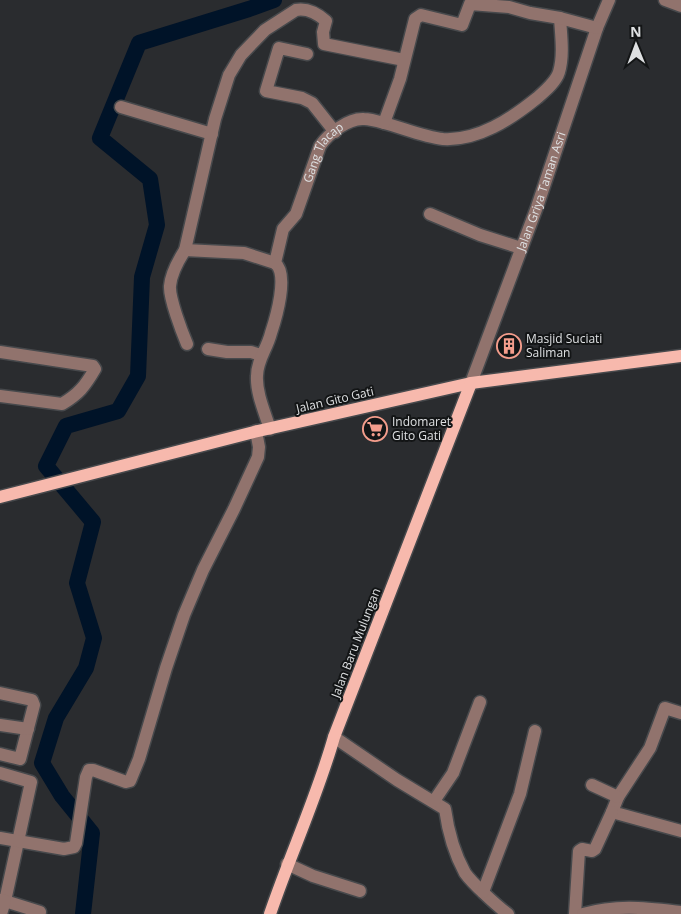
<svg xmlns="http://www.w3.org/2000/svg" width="681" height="914" font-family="'Open Sans',sans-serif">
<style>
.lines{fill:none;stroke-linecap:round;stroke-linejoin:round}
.river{stroke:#001328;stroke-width:16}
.minor-casing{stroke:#47494c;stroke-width:15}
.major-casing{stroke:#47494c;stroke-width:15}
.minor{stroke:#91736d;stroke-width:12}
.major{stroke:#f7b9ad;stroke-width:12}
.labels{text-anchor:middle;stroke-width:4;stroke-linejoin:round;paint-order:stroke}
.street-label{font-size:12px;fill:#dee0e2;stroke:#131516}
.poi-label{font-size:12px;fill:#dee0e2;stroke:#131516;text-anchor:start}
</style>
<rect width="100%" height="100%" fill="#2a2c2f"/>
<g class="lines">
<polyline class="river" points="83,914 92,833 62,796 42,763 56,718 86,668 94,638 77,583 93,522 46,466 66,426 118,411 138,376 142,277 157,225 150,179 100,138 139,43 249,9 274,0"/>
<defs>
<g id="minor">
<polyline points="665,0 681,6"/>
<polyline points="307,54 279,48 266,91 302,98 312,103 335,132"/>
<polyline points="121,107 212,134"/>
<path d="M384 123C403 128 424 137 443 139 478 141 511 119 537 98 545 91 556 82 559 72 564 55 561 35 560 18"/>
<polyline points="430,214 480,235 521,248"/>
<polyline points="185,250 244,253 275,263"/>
<path d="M187 344C182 332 169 298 170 286 171 273 178 261 185 250L215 119 229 75 241 55 265 30 296 10C307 8 318 14 326 21L323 32 324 44 404 60"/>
<polyline points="208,349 227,352 251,352 261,355"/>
<path d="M0 352 93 366 95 369C85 386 79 394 62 404L0 396"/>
<path id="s1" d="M471 383 537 207 597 28 609 0"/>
<path id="s2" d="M270 429C265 413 256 393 257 376 257 360 267 349 271 333 276 318 289 274 275 263L283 229 296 214 320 146C328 134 348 118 364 119 370 119 377 121 384 123L400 79 415 19 421 15 462 25 470 4 509 7 530 13 560 18 597 28"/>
<polyline points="0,693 32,700 34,705 20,759 0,754"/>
<polyline points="681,713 665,708 650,748 618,797 612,812 681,831"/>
<polyline points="0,725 28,729"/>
<path d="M334 737 397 780 445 809C448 831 454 853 465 873 472 883 497 906 508 914"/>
<polyline points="0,773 31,782 5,901 40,912"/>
<polyline points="592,785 618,797"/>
<polyline points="434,801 453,773 480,702"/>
<polyline points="0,838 64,849 74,847 76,843 86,777 89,770 93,770 126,782 130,781 139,759 166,668 184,615 203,570 234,509 258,457 259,447 256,431"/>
<polyline points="287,864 313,876 360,891"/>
<polyline points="483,892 520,794 535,731"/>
<polyline points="0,900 5,901 1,914"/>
<polyline points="575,914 579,851 582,849 592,851 595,849 612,812"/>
<path d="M583 914C618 904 646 908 681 912"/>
</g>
<g id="major">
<polyline points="0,497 254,432 471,383 681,356"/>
<path d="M270 914C290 855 317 797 334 737L471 383"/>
</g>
</defs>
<use href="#minor" class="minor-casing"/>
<use href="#major" class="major-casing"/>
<use href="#minor" class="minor"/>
<use href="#major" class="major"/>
</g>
<defs>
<symbol id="building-ring" viewBox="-11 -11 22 22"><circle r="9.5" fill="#131516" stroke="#f49d8c" stroke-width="1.5"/><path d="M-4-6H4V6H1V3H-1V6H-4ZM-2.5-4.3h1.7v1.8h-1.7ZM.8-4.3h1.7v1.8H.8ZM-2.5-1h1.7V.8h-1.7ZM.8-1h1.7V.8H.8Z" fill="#f49d8c"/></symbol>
<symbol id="supermarket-ring" viewBox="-11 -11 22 22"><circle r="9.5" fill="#131516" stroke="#f49d8c" stroke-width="1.5"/><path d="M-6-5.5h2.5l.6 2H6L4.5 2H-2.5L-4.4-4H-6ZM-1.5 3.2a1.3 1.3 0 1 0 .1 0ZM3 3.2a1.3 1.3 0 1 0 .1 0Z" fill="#f49d8c"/></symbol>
</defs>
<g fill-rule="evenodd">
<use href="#building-ring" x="495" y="332" width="28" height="28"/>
<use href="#supermarket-ring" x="361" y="415" width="28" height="28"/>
</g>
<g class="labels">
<g class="street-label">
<text dy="4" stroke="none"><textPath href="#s2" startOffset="296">Gang Tlacap</textPath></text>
<text dy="4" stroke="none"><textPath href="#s1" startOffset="204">Jalan Griya Taman Asri</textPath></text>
<text transform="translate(335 400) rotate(-13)" y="4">Jalan Gito Gati</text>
<text transform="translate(356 643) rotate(-69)" y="4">Jalan Baru Mulungan</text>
</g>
<g class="poi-label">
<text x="526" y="343">Masjid Suciati<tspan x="526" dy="14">Saliman</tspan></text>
<text x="392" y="426">Indomaret<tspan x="392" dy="14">Gito Gati</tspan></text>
</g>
</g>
<g transform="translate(636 45) rotate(359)" stroke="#131516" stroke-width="4" paint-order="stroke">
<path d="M0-4L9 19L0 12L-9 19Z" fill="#dee0e2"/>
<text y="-8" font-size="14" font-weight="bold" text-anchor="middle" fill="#dee0e2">N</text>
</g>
</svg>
